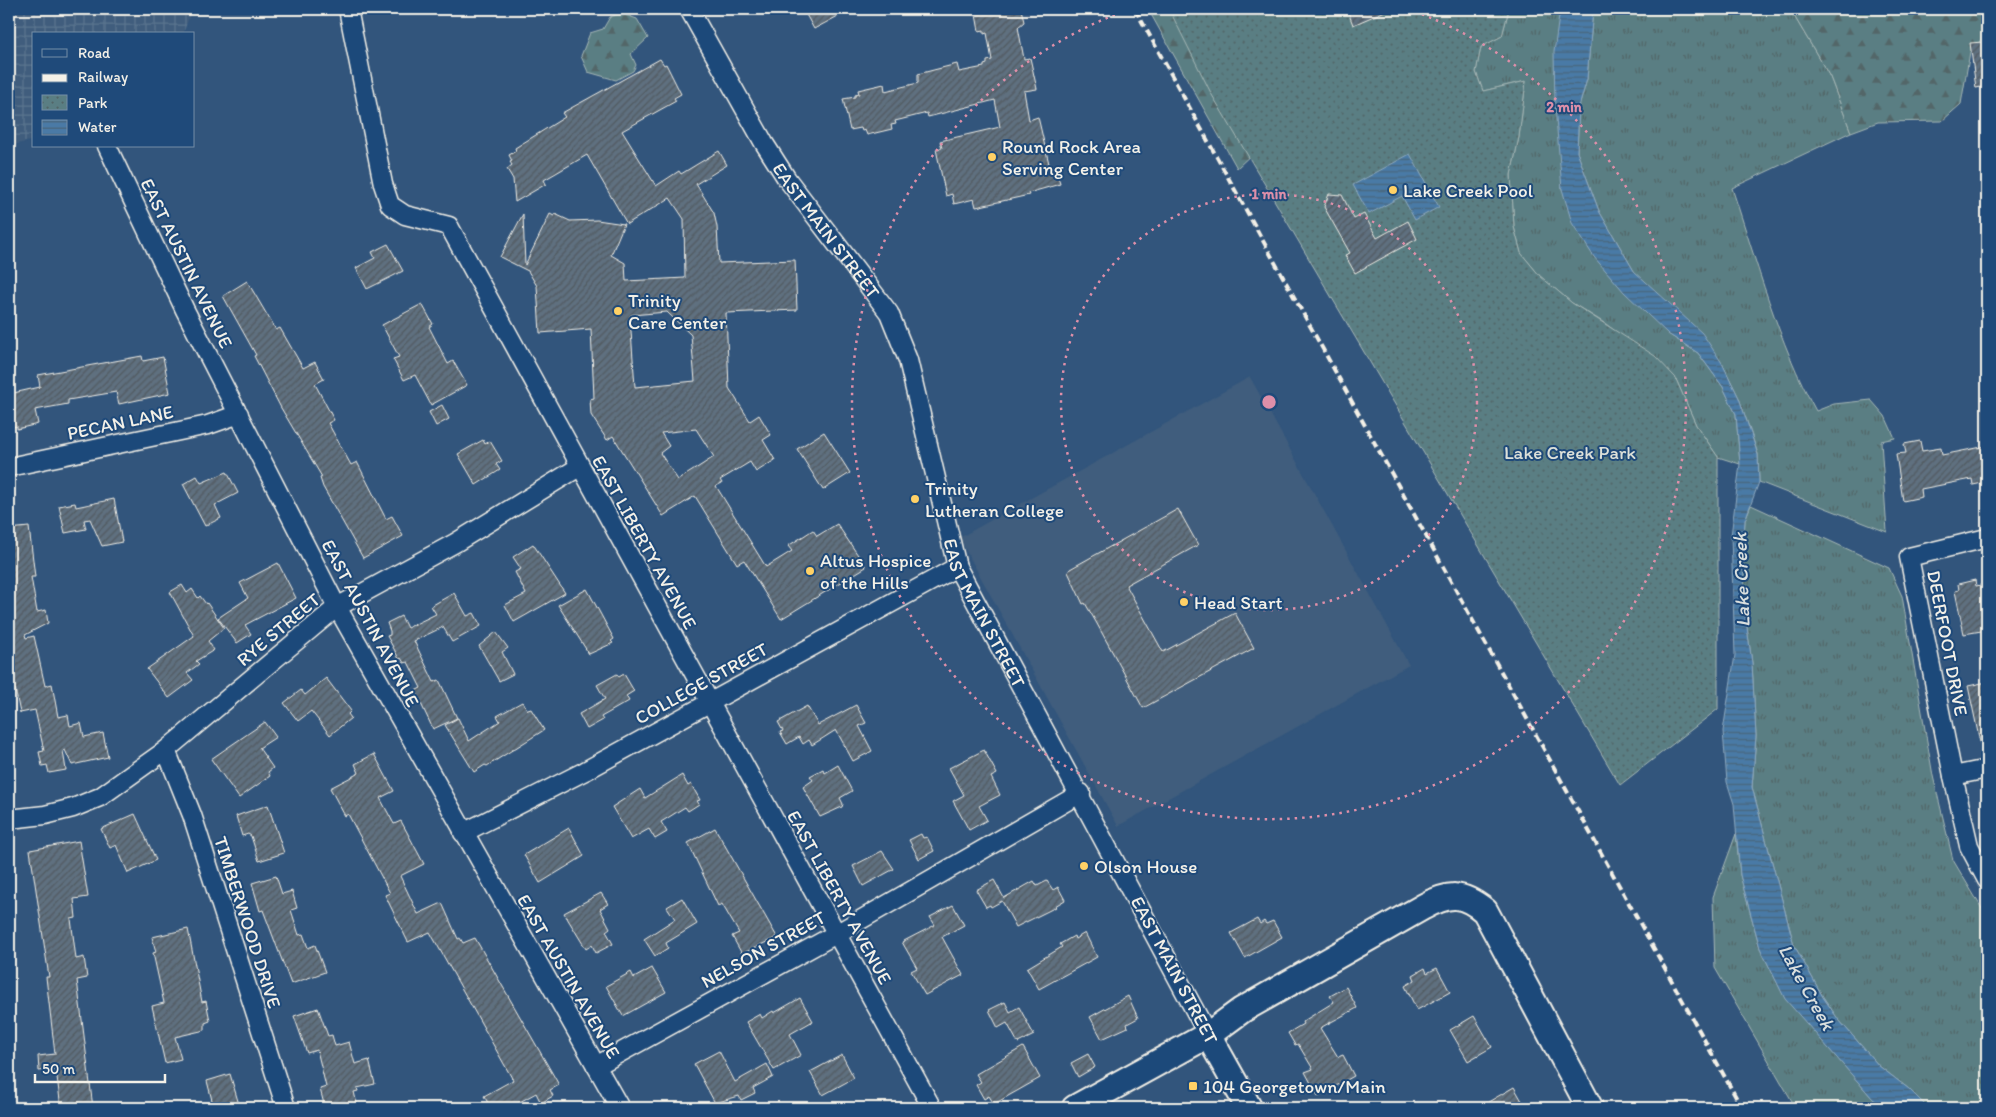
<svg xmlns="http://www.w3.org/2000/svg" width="1996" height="1117" font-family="Itim,sans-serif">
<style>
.built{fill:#3f5d7d}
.industrial{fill:url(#industrial-grid)}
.grass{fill:url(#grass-tufts);stroke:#a7b8b6}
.forest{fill:url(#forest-firs);stroke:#a7b8b6}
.park{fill:url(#park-dots);stroke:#a7b8b6}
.water{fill:url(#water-rules);stroke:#8eaac0}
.building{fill:url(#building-hatch);stroke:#f4f1e8;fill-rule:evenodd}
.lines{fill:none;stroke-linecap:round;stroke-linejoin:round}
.street-casing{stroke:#f4f1e8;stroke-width:21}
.secondary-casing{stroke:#f4f1e8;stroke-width:29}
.street{stroke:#1f4a7a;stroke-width:18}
.secondary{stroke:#1f4a7a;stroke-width:25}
.rail{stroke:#f4f1e8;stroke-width:4;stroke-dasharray:8 4;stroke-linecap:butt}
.ring{fill:none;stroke:#de8fa9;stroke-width:2.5;stroke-dasharray:2.5 5}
.poi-dot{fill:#ffd166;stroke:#1f4a7a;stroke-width:2}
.labels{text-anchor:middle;stroke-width:4;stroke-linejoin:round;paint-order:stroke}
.poi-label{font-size:19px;fill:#f4f1e8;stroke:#1f4a7a;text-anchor:start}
.street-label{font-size:19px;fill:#f4f1e8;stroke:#1f4a7a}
.park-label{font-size:19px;fill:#dde0d9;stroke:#1f4a7a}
.water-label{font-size:20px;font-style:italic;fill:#dadfde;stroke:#1f4a7a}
.centre{fill:#de8fa9;stroke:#1f4a7a;stroke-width:2.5}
.ring-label{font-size:15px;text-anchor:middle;font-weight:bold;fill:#de8fa9;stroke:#1f4a7a;stroke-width:4;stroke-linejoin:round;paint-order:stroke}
</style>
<defs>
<pattern id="industrial-grid" width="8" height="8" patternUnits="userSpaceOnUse" patternTransform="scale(1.25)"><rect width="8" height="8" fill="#3f5d7d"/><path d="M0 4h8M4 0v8" fill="none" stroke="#5b758f"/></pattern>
<pattern id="grass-tufts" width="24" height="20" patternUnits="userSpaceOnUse" patternTransform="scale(1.25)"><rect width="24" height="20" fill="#5a7e83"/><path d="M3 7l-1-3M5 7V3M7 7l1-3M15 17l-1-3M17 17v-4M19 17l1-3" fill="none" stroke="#526668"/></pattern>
<pattern id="forest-firs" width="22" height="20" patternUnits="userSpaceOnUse" patternTransform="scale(1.25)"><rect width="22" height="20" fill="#5a7e83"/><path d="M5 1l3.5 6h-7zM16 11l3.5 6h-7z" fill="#526668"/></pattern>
<pattern id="park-dots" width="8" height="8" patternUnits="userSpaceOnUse" patternTransform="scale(1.25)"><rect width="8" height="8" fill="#5a7e83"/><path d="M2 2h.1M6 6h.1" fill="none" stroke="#526668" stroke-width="1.8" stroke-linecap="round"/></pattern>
<pattern id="water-rules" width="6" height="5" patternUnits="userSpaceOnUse" patternTransform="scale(1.25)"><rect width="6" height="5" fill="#4a7aa6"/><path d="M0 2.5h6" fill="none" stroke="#4a647b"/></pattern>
<pattern id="building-hatch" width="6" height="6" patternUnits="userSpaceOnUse" patternTransform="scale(1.25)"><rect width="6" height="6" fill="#5e6f7f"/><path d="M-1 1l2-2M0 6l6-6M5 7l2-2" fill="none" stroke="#525a60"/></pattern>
</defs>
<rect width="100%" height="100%" fill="#32557c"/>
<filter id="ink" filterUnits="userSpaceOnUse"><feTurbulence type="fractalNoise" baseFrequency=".02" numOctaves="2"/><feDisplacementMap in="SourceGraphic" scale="10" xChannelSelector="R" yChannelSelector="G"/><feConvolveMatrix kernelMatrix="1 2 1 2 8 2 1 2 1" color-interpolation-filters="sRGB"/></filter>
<g filter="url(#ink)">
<polygon class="built" points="1250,377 1409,665 1118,826 959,538"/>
<polygon class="industrial" points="9,9 192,9 183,34 34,34 34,140 9,146"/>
<g class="grass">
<polygon points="1509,9 1560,9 1562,189 1668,334 1698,353 1723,387 1736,414 1740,464 1718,457 1696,425 1675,377 1606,324 1572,303 1540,276 1521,253 1514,227 1511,175 1519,137 1526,81 1483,91 1476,72 1481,47 1502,36"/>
<path d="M1593 9H1790L1830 77 1851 132 1732 188C1757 263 1778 342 1816 411L1834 404 1871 400 1885 416 1895 438 1881 441 1887 532 1759 482 1758 454 1739 398 1722 363 1662 298 1634 271 1599 211 1577 152 1579 107 1587 79Z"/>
<polygon points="1751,505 1889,568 1902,596 1933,776 1953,860 1987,917 1987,1108 1928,1108 1909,1089 1879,1066 1838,1019 1823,997 1794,945 1752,787 1756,736 1752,663 1745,613 1743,555 1745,520"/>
<polygon points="1736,834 1740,875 1760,948 1785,998 1873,1099 1885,1108 1796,1108 1715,968 1713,897"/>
</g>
<g class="forest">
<polygon points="1148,9 1190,9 1254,152 1237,168"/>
<polygon points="1790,9 1987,9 1987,33 1970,52 1961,104 1942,121 1878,122 1851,132 1830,77"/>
<polygon points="621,13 637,19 648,38 631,54 636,65 633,71 616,80 588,72 581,56 590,33 603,29 610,17"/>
</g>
<polygon class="park" points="1169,9 1509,9 1502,36 1481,47 1476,72 1483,91 1526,81 1519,137 1511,175 1514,227 1521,253 1540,276 1572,303 1655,356 1675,377 1696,425 1718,457 1718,709 1620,785 1212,95"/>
<g class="water">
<polygon points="1560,9 1593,9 1587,79 1579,107 1577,152 1599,211 1634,271 1702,333 1722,363 1739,398 1758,455 1759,482 1745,520 1743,555 1745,613 1752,663 1756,736 1752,787 1794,945 1823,997 1838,1019 1879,1066 1909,1089 1928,1108 1885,1108 1873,1099 1785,999 1760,948 1740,875 1734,804 1727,782 1723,731 1735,655 1731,536 1740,464 1736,414 1723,387 1698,353 1668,334 1624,292 1594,257 1572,223 1562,189 1555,106 1554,52"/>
<polygon points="1410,154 1439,207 1415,220 1402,196 1369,214 1353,185"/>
</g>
<g class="building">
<polygon points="803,9 851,9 814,29"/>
<polygon points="975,9 1021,9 1024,22 1018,27 1024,59 1030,58 1037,89 1024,91 1029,120 1038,117 1050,168 1055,166 1060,184 1028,193 1029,195 976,207 974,199 954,204 952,194 946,196 936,149 942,148 940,141 1000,127 995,100 928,117 927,113 895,121 896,124 891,125 892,129 867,135 865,130 862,131 861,128 850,130 843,99 855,97 855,95 859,94 858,90 884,84 885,91 918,83 918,74 957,64 959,72 984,67 984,65 987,64 987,61 992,60 987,33 984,34 984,30 979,31"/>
<polygon points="1347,9 1390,9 1353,25"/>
<polygon points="1983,42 1987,86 1976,88 1970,43"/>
<path d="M660 59 664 65 666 64 681 94 674 98 676 101 622 131 656 186 679 171 681 174 719 151 727 165 696 184 714 213 717 227 719 263 795 260 797 310 726 313 729 388 750 421 759 415 771 435 763 440 775 460 756 472 750 462 720 480 722 483 716 486 766 567 792 551 788 546 813 530 817 536 837 524 866 567 781 619 744 560 737 564 695 496 663 516 613 436 607 440 591 415 590 399 594 398 591 329 540 333 537 286 528 271 500 257 523 214 525 265 550 214 554 216 555 214 570 221 597 220 624 224 611 255 625 263 626 281 685 278 684 219 670 198 627 224 587 155 544 180 546 184 515 202 513 179 507 169 512 165 510 162 512 161 509 155 516 151 515 148 565 117 562 113ZM667 312 691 335 695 381 635 387 630 317 631 315ZM696 429 714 457 678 480 660 453 669 446 661 433Z"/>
<polygon points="1329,194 1342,195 1354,219 1364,214 1377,238 1408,221 1417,239 1355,273 1345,255 1350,253 1324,207"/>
<polygon points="388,244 403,271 367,289 356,268 375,258 372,252"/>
<polygon points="247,281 276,330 280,328 303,368 315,362 324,379 315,384 334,420 328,423 351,465 357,462 386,519 392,516 403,536 363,558 323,487 320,478 322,477 281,408 254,356 256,355 223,296"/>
<polygon points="422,304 433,324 429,327 448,364 453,361 467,385 431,405 415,375 404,380 393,359 399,357 382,325"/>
<polygon points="142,356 143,361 163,357 170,393 119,404 116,392 68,400 68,404 35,410 38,424 17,429 17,426 9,428 9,394 40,387 38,375"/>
<polygon points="442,405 449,419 436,426 429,412"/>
<polygon points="824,432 850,473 823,490 797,449"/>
<polygon points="483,440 485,444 490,441 502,461 496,464 500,470 476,485 458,454"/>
<polygon points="1920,441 1922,451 1941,448 1942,455 1987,446 1987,482 1973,485 1972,479 1921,489 1922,497 1903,501 1896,454 1906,453 1904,444"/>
<polygon points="227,472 238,493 215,505 221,518 205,526 183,484 197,476 201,483"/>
<polygon points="114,499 122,542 102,546 90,519 84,520 86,529 65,533 59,506 75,503 76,507"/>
<polygon points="1178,509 1198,545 1126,585 1163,652 1235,613 1254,648 1143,708 1096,622 1085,603 1083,604 1068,572 1070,569"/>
<polygon points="29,527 35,577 31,577 37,612 46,610 48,623 25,635 26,638 34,636 45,686 52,684 58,717 68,715 70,726 81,723 84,737 103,733 108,757 72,765 65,750 63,751 66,770 49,773 47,765 42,766 39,752 44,751 35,710 20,713 15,689 11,690 9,678 9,529"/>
<polygon points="533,544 565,593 514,622 505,605 526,594 515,572 521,569 513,557"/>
<polygon points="278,563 296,598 245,625 251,634 237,643 218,618 248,598 240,583"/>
<polygon points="1975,580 1976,586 1981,585 1983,594 1987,593 1987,630 1964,634 1955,591 1959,590 1958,584"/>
<polygon points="182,585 187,593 192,589 198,598 200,596 206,604 207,603 224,628 208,641 214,650 196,661 199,664 187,673 193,680 169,698 147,669 194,636 170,592"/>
<polygon points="587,589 614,639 611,641 613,643 589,654 558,605"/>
<polygon points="454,593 467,616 474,613 481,626 452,642 443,627 414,641 434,682 439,680 457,718 433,729 415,691 421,688 408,662 404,663 401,658 399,659 394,649 387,636 390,635 390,631 387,623 401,616 407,628 436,614 431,606"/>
<polygon points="496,632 508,648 502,652 513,674 499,681 479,646"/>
<polygon points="617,674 619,677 624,674 634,691 626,696 629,701 601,717 603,720 587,729 579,714 605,699 597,685"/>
<polygon points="326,678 351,711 348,714 351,718 330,735 311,711 298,721 284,703 301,690 305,695"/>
<polygon points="1987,682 1987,746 1981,747 1968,686"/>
<polygon points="522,702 528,710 531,709 544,730 487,766 485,765 474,772 445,725 458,718 469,741 500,721 497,716"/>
<polygon points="856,705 866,723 859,726 872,751 853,761 836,730 812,745 809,740 803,744 799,737 787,744 780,732 783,731 778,722 807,706 818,725"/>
<polygon points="265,722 276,737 259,748 273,768 268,772 270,776 239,798 211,759"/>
<polygon points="984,750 997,774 991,777 1000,795 979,806 987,820 969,830 953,801 964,795 949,768"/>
<polygon points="374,754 394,791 380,798 394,824 401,821 424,864 400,876 418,914 442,903 458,939 460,938 463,943 475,938 559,1085 550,1090 553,1096 541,1103 536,1093 509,1108 491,1108 484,1096 513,1080 430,932 408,942 385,895 390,893 348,814 345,816 330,788 359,773 355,764"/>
<polygon points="838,765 852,791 840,798 843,804 842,807 820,817 803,787 813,780 810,776 823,769 825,773"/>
<polygon points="682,775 688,786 691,784 700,800 697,801 699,804 688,811 685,807 661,822 667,832 655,839 649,829 631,839 612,807 640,789 645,798"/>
<polygon points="268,805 284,853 259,861 251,836 248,834 242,836 236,816"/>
<polygon points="135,814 156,860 128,873 116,845 110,848 101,829"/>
<polygon points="569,828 584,856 540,883 524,855"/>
<polygon points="715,828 777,937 742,954 732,936 739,933 722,904 718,906 688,843"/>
<polygon points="921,834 923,838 927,837 934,851 919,859 909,840"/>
<polygon points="79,841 88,897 74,899 76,918 71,919 76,959 84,957 87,978 77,980 93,1108 61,1108 56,1069 39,1071 38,1056 55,1054 46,977 49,977 30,850"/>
<polygon points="882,851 894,869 863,886 853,866"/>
<polygon points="276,876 282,894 292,891 297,908 291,910 299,935 303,934 308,948 315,945 325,972 291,984 263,910 260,911 252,883"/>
<polygon points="994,880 1004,898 1034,881 1037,886 1047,881 1053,890 1058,887 1065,900 1055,906 1056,907 1016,927 1002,901 991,907 990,905 986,907 976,890"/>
<polygon points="601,893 608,904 600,909 610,928 606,931 613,944 596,953 592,945 586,949 564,913"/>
<polygon points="682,898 697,924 666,943 668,948 655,956 644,939 675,919 667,907"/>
<polygon points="953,905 964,925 942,937 963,975 925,995 911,971 917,968 902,942 935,925 930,917"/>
<polygon points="1257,919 1260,924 1264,921 1266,924 1273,921 1282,937 1245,958 1231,933"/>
<polygon points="188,929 202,1002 206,1001 210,1021 205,1023 205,1030 175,1037 181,1059 165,1063 152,1006 164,1003 153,953 156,952 152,937"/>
<polygon points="1085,933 1097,957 1039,989 1027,968 1062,947 1060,944 1074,936 1075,939"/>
<polygon points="652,968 666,992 623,1016 606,986 631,972 634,978"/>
<polygon points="1425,968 1427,973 1437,968 1450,992 1417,1010 1405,986 1415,980 1413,975"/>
<polygon points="1346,987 1357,1008 1320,1028 1338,1057 1343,1055 1354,1076 1318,1096 1305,1072 1313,1069 1298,1044 1295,1045 1288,1033 1303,1024 1302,1022 1334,1002 1330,996"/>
<polygon points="1128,996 1138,1018 1127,1024 1128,1027 1102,1039 1090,1017"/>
<polygon points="800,998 813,1021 790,1034 801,1055 774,1070 746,1022 760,1014 762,1018 773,1011 774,1013"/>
<polygon points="1005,1002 1010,1012 1019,1007 1034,1035 1018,1043 1007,1023 998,1028 989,1010"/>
<polygon points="318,1008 328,1036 332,1035 335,1046 349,1042 355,1064 369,1060 375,1084 357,1088 358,1091 354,1092 358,1108 325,1108 320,1089 326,1087 317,1050 307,1053 294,1016"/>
<polygon points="1474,1016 1492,1047 1468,1061 1450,1030"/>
<polygon points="1023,1047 1040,1078 994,1104 989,1096 984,1099 976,1085 981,1082 976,1074"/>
<polygon points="719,1051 735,1082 767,1064 773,1077 753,1088 755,1093 741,1100 739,1096 715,1103 694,1064"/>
<polygon points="1088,1054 1095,1067 1078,1077 1071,1063"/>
<polygon points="842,1055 854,1078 823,1095 810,1072"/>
<polygon points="230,1074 240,1108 214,1108 207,1081"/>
<polygon points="1514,1087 1526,1108 1478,1108"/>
</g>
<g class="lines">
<defs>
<g id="street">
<polyline points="348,9 383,184 390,205 405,215 449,226 932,1108"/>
<path id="s1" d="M689 9 764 143 787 179 889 313 908 360 957 567 1208 1035"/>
<polyline points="107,146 185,310 337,607 620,1108"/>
<polyline points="9,467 208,425 239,414"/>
<polyline points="1987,538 1909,557 1953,776 1969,846 1987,880"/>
<polyline points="166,750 192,815 286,1108"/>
<polyline points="1953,776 1987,769"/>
<polyline points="9,819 45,815 73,808 100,797 166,750 337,607 455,543 579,467"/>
<polyline points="463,833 585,771 957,567"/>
<polyline points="596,1066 836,934 1081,793"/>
</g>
<g id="secondary">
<polyline points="1208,1035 1249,1108"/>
<path d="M1075 1108 1208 1035 1242 1010 1423 907C1449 893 1462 892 1485 911L1590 1108"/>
</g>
</defs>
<use href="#street" class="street-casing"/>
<use href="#secondary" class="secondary-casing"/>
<use href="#street" class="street"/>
<use href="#secondary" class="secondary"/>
<polyline class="rail" points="1135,9 1742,1108"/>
</g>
</g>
<g class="ring">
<circle cx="1269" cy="402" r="208"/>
<path d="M1408 9A417 417 0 1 1 1130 9"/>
</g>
<g class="poi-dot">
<circle cx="992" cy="157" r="5"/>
<circle cx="1393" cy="190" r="5"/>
<circle cx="618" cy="311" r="5"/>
<circle cx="915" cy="499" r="5"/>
<circle cx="810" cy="571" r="5"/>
<circle cx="1184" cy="602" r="5"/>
<circle cx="1084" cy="866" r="5"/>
<rect x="1188" y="1081" width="10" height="10" rx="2.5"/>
</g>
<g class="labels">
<g class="poi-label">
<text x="1002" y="153">Round Rock Area<tspan x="1002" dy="22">Serving Center</tspan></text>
<text x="1403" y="197">Lake Creek Pool</text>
<text x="628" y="307">Trinity<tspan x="628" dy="22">Care Center</tspan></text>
<text x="925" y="495">Trinity<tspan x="925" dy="22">Lutheran College</tspan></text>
<text x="820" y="567">Altus Hospice<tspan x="820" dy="22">of the Hills</tspan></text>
<text x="1194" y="609">Head Start</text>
<text x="1094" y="873">Olson House</text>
<text x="1203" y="1093">104 Georgetown/Main</text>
</g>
<g class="street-label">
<text dy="7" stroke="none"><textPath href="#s1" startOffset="261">EAST MAIN STREET</textPath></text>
<text transform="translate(187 263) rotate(64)" y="7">EAST AUSTIN AVENUE</text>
<text transform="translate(120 422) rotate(-12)" y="7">PECAN LANE</text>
<text transform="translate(645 542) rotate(61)" y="7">EAST LIBERTY AVENUE</text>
<text dy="7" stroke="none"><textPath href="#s1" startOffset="681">EAST MAIN STREET</textPath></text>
<text transform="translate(371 623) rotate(62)" y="7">EAST AUSTIN AVENUE</text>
<text transform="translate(278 629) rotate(-40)" y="7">RYE STREET</text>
<text transform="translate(1948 643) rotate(79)" y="7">DEERFOOT DRIVE</text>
<text transform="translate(701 683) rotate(-29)" y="7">COLLEGE STREET</text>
<text transform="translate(840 897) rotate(61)" y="7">EAST LIBERTY AVENUE</text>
<text transform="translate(248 922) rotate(72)" y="7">TIMBERWOOD DRIVE</text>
<text transform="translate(763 949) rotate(-29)" y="7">NELSON STREET</text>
<text transform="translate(1175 970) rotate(62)" y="7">EAST MAIN STREET</text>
<text transform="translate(569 976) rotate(60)" y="7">EAST AUSTIN AVENUE</text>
</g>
<g class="park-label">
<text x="1570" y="459">Lake Creek Park</text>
</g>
<g class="water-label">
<text transform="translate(1741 580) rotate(-92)" y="7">Lake Creek</text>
<text transform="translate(1807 987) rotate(61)" y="7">Lake Creek</text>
</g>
</g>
<circle cx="1269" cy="402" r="8" class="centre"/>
<g class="ring-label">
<text x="1564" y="112">2 min</text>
<text x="1269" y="199">1 min</text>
</g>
<rect width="1996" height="1117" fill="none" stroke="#1f4a7a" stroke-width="30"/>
<rect x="15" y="15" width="1966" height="1087" fill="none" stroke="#f4f1e8" stroke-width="2" filter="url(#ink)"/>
<rect x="32" y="32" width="162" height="115" fill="#1f4a7a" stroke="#748da6"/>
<rect x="42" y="49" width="25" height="8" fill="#1f4a7a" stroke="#748da6"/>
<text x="78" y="58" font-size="15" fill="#f4f1e8">Road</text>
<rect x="42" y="74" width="25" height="8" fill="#f4f1e8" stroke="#748da6"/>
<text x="78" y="82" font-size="15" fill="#f4f1e8">Railway</text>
<rect x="42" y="95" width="25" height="15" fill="url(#park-dots)" stroke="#748da6"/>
<text x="78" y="108" font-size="15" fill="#f4f1e8">Park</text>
<rect x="42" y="120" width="25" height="15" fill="url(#water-rules)" stroke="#748da6"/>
<text x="78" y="132" font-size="15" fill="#f4f1e8">Water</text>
<path d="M35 1074v8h130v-8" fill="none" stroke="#f4f1e8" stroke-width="2.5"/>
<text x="42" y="1074" font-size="15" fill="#f4f1e8" stroke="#1f4a7a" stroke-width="4" paint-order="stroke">50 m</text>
</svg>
